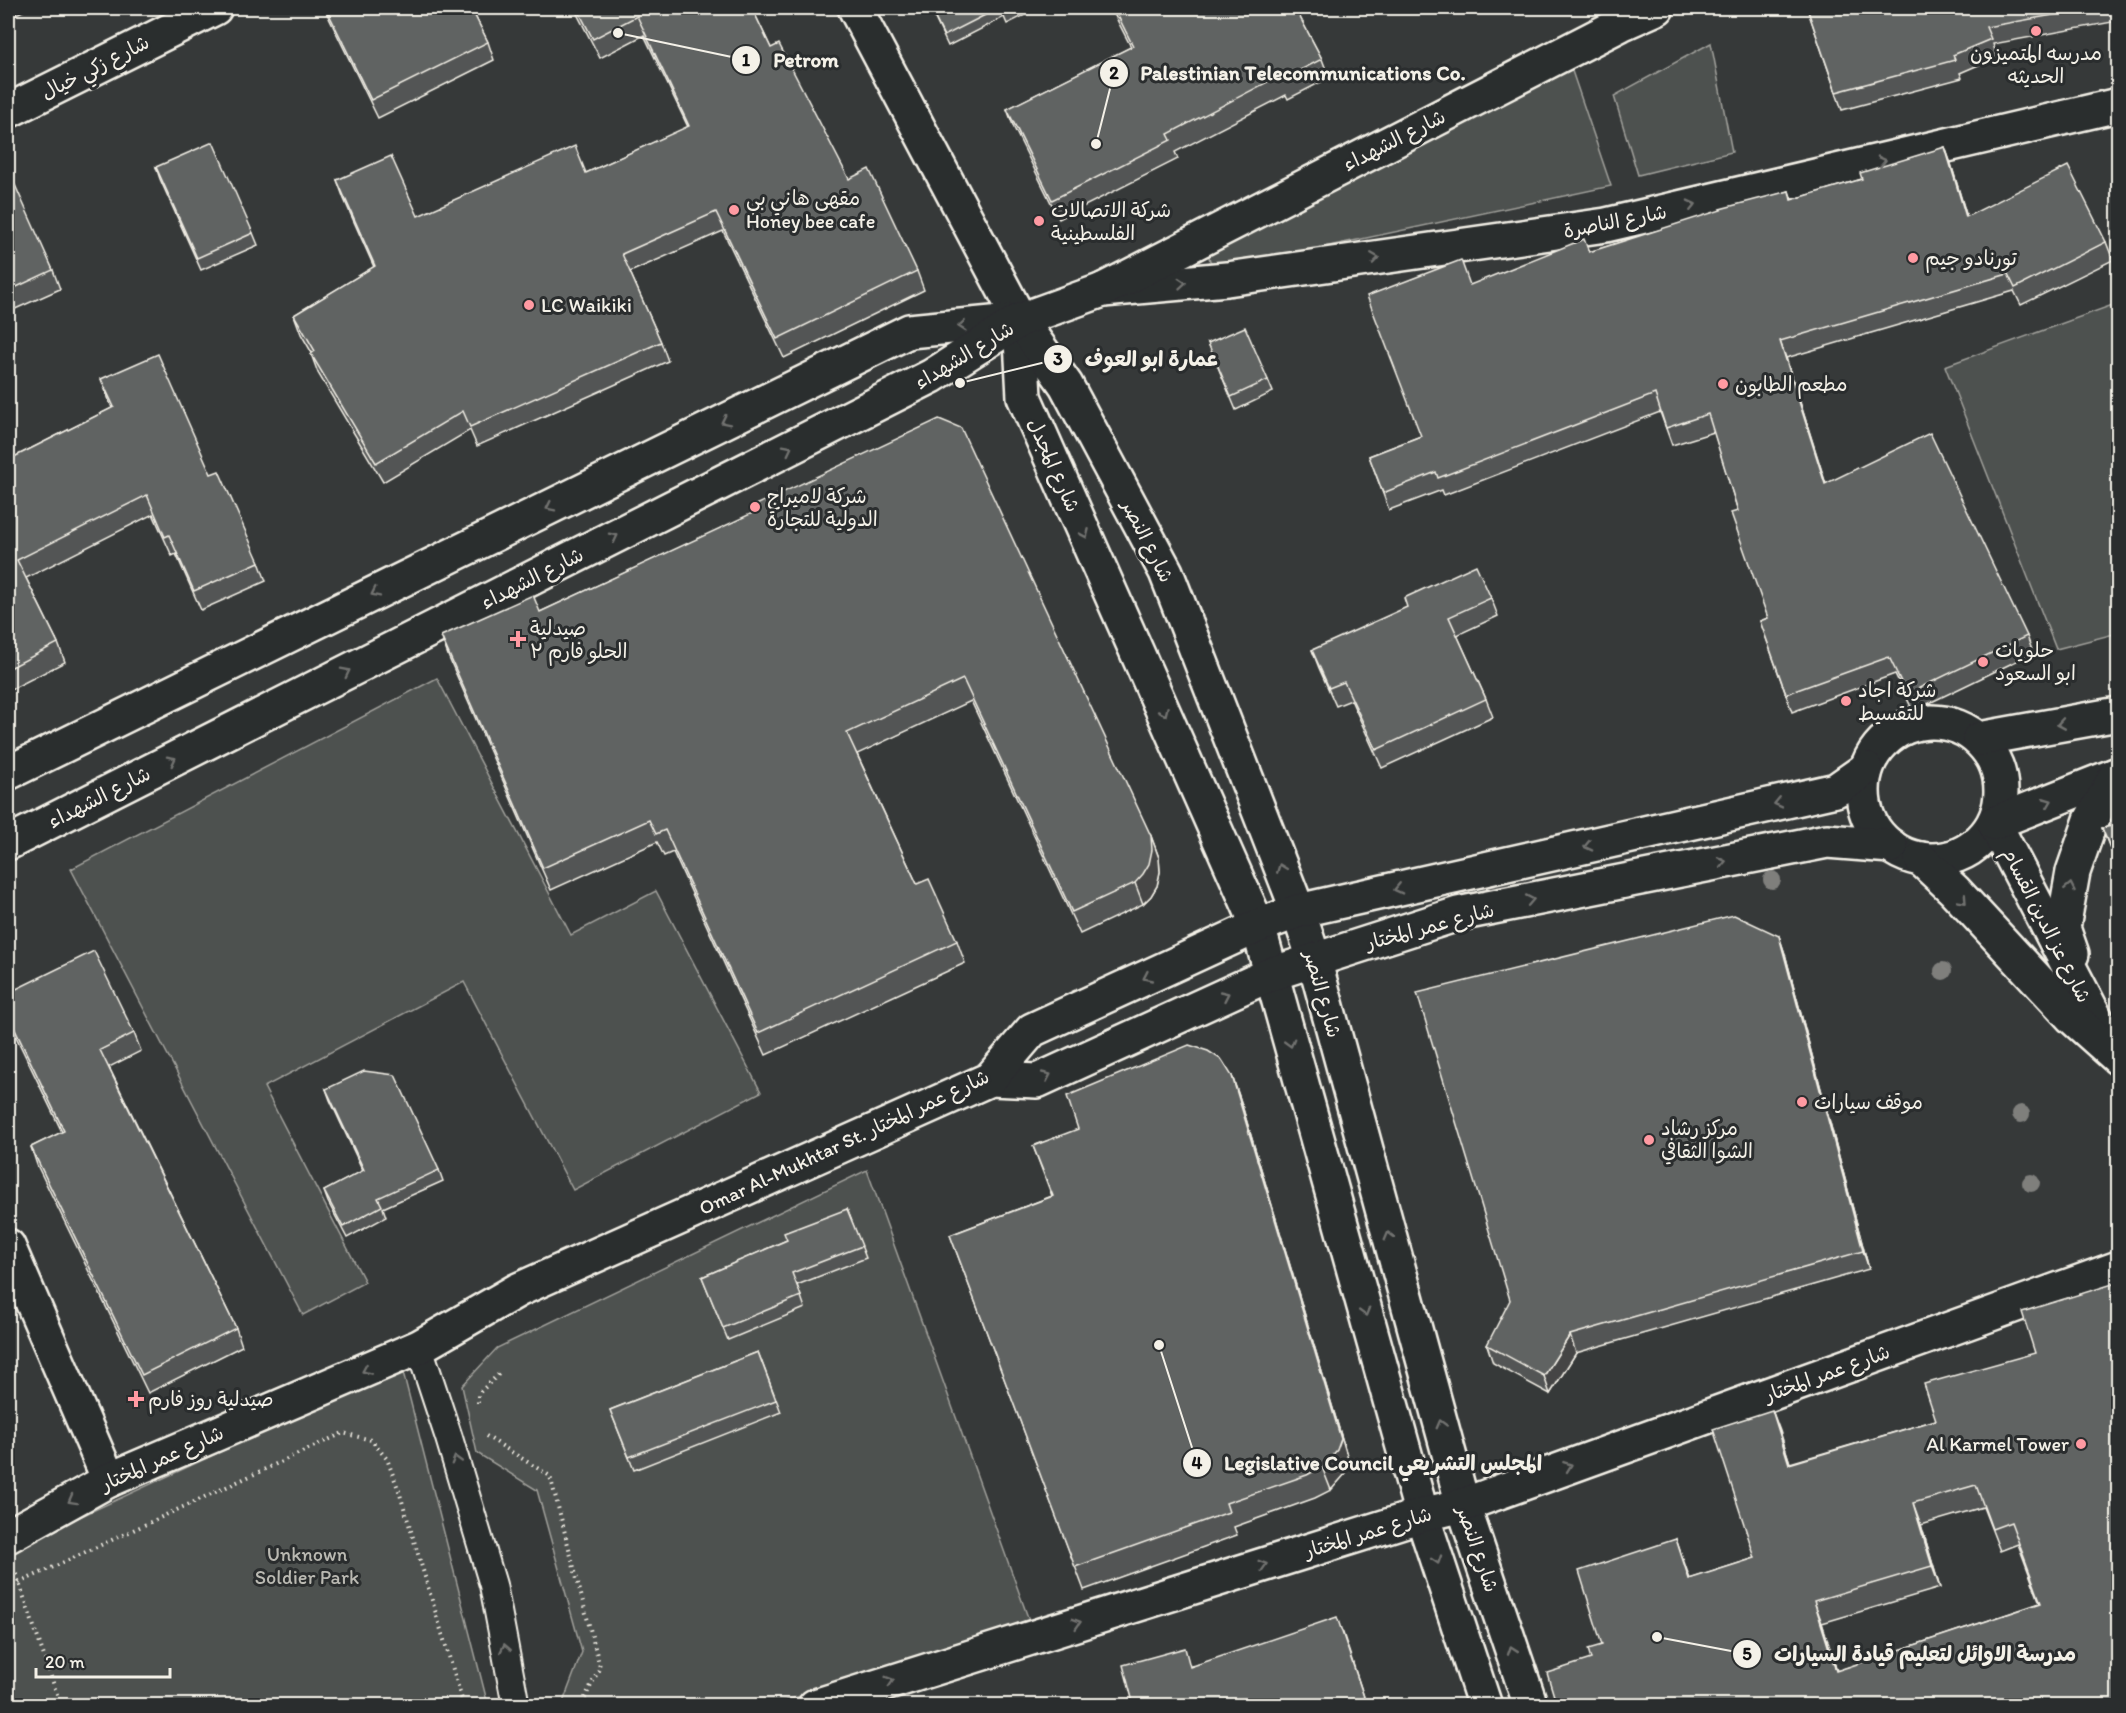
<svg xmlns="http://www.w3.org/2000/svg" width="2126" height="1713" font-family="Itim,'Playpen Sans Arabic',sans-serif">
<style>
.green{fill:#4e514f;stroke:#a1a19c;stroke-width:1.5}
.lines{fill:none;stroke-linecap:round;stroke-linejoin:round}
.lane-casing{stroke:#f4f1e8;stroke-width:30}
.street-casing{stroke:#f4f1e8;stroke-width:38}
.secondary-casing{stroke:#f4f1e8;stroke-width:38}
.path{stroke:#f4f1e8;stroke-width:4;stroke-dasharray:1.5 4.5;stroke-linecap:butt}
.lane{stroke:#2a2d2e;stroke-width:26}
.street{stroke:#2a2d2e;stroke-width:33}
.secondary{stroke:#2a2d2e;stroke-width:33}
.tree{fill:#7f7f7c}
.wall{fill:#535554;stroke:#f4f1e8;stroke-width:1.5;fill-rule:evenodd}
.shaded-wall{fill:#444545;stroke:#f4f1e8;stroke-width:1.5}
.building{fill:#616362;stroke:#f4f1e8;stroke-width:1.5;fill-rule:evenodd}
.oneway{stroke:#71726f}
.poi-dot{fill:#ff9aa2;stroke:#2a2d2e;stroke-width:2}
.labels{text-anchor:middle;stroke-width:6;stroke-linejoin:round;paint-order:stroke}
.poi-label{font-size:20px;fill:#f4f1e8;stroke:#2a2d2e;text-anchor:start}
.street-label{font-size:20px;fill:#f4f1e8;stroke:#2a2d2e}
.park-label{font-size:20px;fill:#bab9b2;stroke:#2a2d2e}
.leader{fill:none;stroke:#f4f1e8;stroke-width:2}
.callout-dot{fill:#f4f1e8;stroke:#2a2d2e;stroke-width:2}
.mark-label{font-size:18px;text-anchor:middle;font-weight:bold;fill:#111}
.callout-label{font-size:21px;text-anchor:middle;font-weight:bold;fill:#f4f1e8;stroke:#2a2d2e;stroke-width:6;stroke-linejoin:round;paint-order:stroke}
</style>
<rect width="100%" height="100%" fill="#363939"/>
<filter id="ink" filterUnits="userSpaceOnUse"><feTurbulence type="fractalNoise" baseFrequency=".0167" numOctaves="2"/><feDisplacementMap in="SourceGraphic" scale="12" xChannelSelector="R" yChannelSelector="G"/><feConvolveMatrix kernelMatrix="1 2 1 2 8 2 1 2 1" color-interpolation-filters="sRGB"/></filter>
<g filter="url(#ink)">
<g class="green">
<polygon points="1711,43 1732,152 1638,175 1614,96"/>
<polygon points="1571,68 1611,186 1221,269 1210,261 1207,248"/>
<polygon points="2118,303 2118,633 2056,649 1945,366"/>
<polygon points="437,678 571,935 656,891 761,1092 573,1190 464,982 264,1087 365,1282 303,1315 71,869"/>
<polygon points="867,1170 1030,1623 772,1705 562,1705 582,1652 537,1490 477,1453 462,1386 497,1348"/>
<polygon points="402,1368 488,1705 8,1705 8,1550"/>
</g>
<g class="lines">
<defs>
<polyline id="lane" points="419,1347 449,1438 493,1585 516,1706"/>
<g id="street">
<polyline points="8,111 215,8"/>
<polyline points="1103,290 1227,279 1606,225 2118,105"/>
<polyline points="8,1246 109,1480"/>
</g>
<g id="secondary">
<polyline points="855,8 1020,320 1024,397 1258,926 1422,1515 1485,1706"/>
<polyline points="1020,320 1066,385 1166,572 1298,911 1314,959 1463,1505 1531,1706"/>
<circle cx="1932" cy="791" r="69"/>
<polyline points="1979,739 2118,714"/>
<polyline points="8,773 909,331 1013,321"/>
<polyline points="1994,823 2104,1034"/>
<polyline points="1994,823 2118,774"/>
<polyline points="8,843 932,376 1020,320 1103,290 1621,24 1657,8"/>
<polyline points="1921,859 1954,890 2072,1017 2118,1058"/>
<polyline points="2072,954 2063,928 2073,872 2091,820 2116,775"/>
<polyline points="990,1079 1037,1081 1271,974 1458,914 1827,841 1891,846"/>
<polyline points="8,1536 109,1480 419,1347 518,1290 990,1079 1032,1030 1258,926 1298,911 1836,790 1866,769"/>
<polyline points="815,1706 1422,1515 1463,1505 2118,1268"/>
</g>
</defs>
<use href="#lane" class="lane-casing"/>
<use href="#street" class="street-casing"/>
<use href="#secondary" class="secondary-casing"/>
<g class="path">
<polyline points="478,1403 478,1394 501,1372"/>
<polyline points="486,1436 550,1476 600,1667 581,1706"/>
<polyline points="16,1574 61,1706"/>
<polyline points="8,1588 343,1433 371,1440 387,1459 399,1491 464,1706"/>
</g>
<use href="#lane" class="lane"/>
<use href="#street" class="street"/>
<use href="#secondary" class="secondary"/>
</g>
<g class="tree">
<circle cx="1772" cy="880" r="9"/>
<circle cx="1943" cy="971" r="9"/>
<circle cx="2021" cy="1114" r="9"/>
<circle cx="2031" cy="1183" r="9"/>
</g>
<g class="wall">
<polygon points="8,8 29,8 8,18"/>
<polygon points="325,8 471,8 488,42 494,60 378,118 329,18"/>
<polygon points="574,8 752,8 771,48 849,179 917,271 924,290 784,358 723,231 630,272 661,342 668,361 477,446 470,430 383,482 318,373 311,354 312,353 301,334 294,315 374,267 344,199 337,180 418,216 586,173 688,127 644,35 600,58"/>
<polygon points="930,8 1039,8 1007,24 1004,17 948,46"/>
<polygon points="1111,8 1295,8 1322,59 1329,78 1288,99 1286,95 1175,152 1178,159 1059,219 1014,128 1007,109 1131,47"/>
<polygon points="1807,8 2118,8 2118,21 1993,44 1997,57 1960,73 1962,78 1842,110"/>
<polygon points="1945,147 1951,164 1967,217 2106,242 2113,260 2021,305 2014,291 1786,358 1826,484 2027,636 2033,653 1913,711 1895,674 1792,712 1760,621 1768,618 1738,511 1714,432 1672,445 1660,412 1444,495 1442,490 1389,510 1369,456 1421,436 1470,285 1589,252 1789,191 1792,200 1862,179"/>
<polygon points="156,167 253,233 258,245 201,270 160,179"/>
<polygon points="8,189 53,270 60,289 13,310 8,298"/>
<polygon points="1208,343 1268,380 1273,392 1236,410"/>
<polygon points="101,379 211,474 259,562 266,581 201,610 176,554 172,556 153,514 26,578 58,643 65,662 8,691 8,460 112,408"/>
<polygon points="754,506 1151,836 1159,858 1160,872 1157,886 1151,896 1143,904 1080,934 971,701 857,754 917,884 957,941 965,963 766,1055 673,852 664,856 657,842 551,890 449,658 441,636 540,612 757,512"/>
<polygon points="1491,598 1498,616 1457,635 1486,699 1493,717 1382,768 1351,700 1336,706 1319,668 1312,650"/>
<polygon points="2118,825 2118,869 2102,828"/>
<polygon points="1779,936 1785,954 1869,1269 1576,1353 1550,1394 1493,1363 1487,1345"/>
<polygon points="8,993 134,1033 141,1051 109,1067 236,1328 242,1346 148,1393 37,1165 31,1147 62,1132 8,1020"/>
<polygon points="1232,1076 1240,1099 1349,1462 1346,1473 1331,1490 1315,1498 1234,1527 1237,1535 1084,1590 950,1235 1052,1196 1033,1146"/>
<polygon points="326,1089 439,1170 443,1181 383,1208 386,1217 347,1238 328,1202 324,1191 363,1171 330,1100"/>
<polygon points="847,1209 866,1258 797,1285 805,1308 728,1340 702,1277 787,1240"/>
<path d="M2116 1283 2118 1706 1591 1659 1602 1645 1676 1539 1690 1579 1755 1558 1772 1410 1790 1463 1936 1420 2035 1353ZM1983 1507 2000 1551 2018 1544 2040 1603 1837 1671 1822 1623 1940 1588 1921 1525Z"/>
<polygon points="758,1352 781,1412 634,1470 610,1410"/>
<polygon points="1343,1633 1367,1706 1134,1706 1191,1666"/>
</g>
<g class="shaded-wall">
<polygon points="1945,147 1951,164 1972,235 1966,217"/>
<polygon points="1780,341 1786,358 1831,501 1825,484"/>
<polygon points="1151,836 1159,858 1160,872 1157,886 1151,896 1143,904 1135,883"/>
<polygon points="1779,936 1785,954 1869,1269 1863,1251"/>
<polygon points="1232,1076 1240,1099 1349,1462 1346,1473 1331,1490 1322,1467"/>
<polygon points="1570,1335 1576,1353 1550,1394 1544,1376"/>
<polygon points="1772,1410 1780,1431 1797,1486 1789,1464"/>
<polygon points="1913,1503 1921,1525 1940,1588 1932,1566"/>
<polygon points="1814,1601 1822,1623 1844,1693 1836,1671"/>
</g>
<g class="building">
<polygon points="326,8 471,8 488,42 371,100"/>
<polygon points="577,8 752,8 771,48 779,44 849,179 869,169 917,271 777,339 716,212 622,254 661,342 470,427 463,411 376,463 311,354 315,351 294,315 375,266 337,180 391,156 418,216 575,146 586,173 689,126 637,16 593,39"/>
<polygon points="930,8 999,8 944,36"/>
<polygon points="1000,8 1016,8 1004,14"/>
<polygon points="1114,8 1295,8 1322,59 1281,80 1279,76 1168,134 1171,140 1052,200 1007,109 1133,46"/>
<polygon points="1807,8 2093,8 1986,27 1991,39 1953,55 1955,60 1836,92"/>
<polygon points="213,142 253,233 197,258 156,167"/>
<polygon points="1945,147 1966,217 2068,166 2106,242 2015,288 2008,274 1780,341 1825,484 1930,433 2027,636 1907,694 1889,657 1786,694 1760,621 1768,618 1731,513 1738,511 1708,414 1666,428 1655,394 1438,478 1436,472 1383,493 1369,456 1421,436 1367,296 1461,260 1470,285 1584,239 1589,252 1721,210 1720,209 1789,191 1791,200 1862,179 1860,173"/>
<polygon points="15,185 53,270 8,291 8,189"/>
<polygon points="1245,327 1268,380 1231,397 1208,343"/>
<polygon points="158,354 211,474 219,471 259,562 194,591 169,535 165,537 147,495 17,560 58,643 8,669 8,460 114,407 101,379"/>
<polygon points="939,419 961,428 1151,836 1152,850 1149,864 1143,874 1135,883 1072,912 963,679 847,733 917,884 929,879 957,941 758,1033 665,830 656,834 649,820 543,868 441,636 533,595 540,612 757,511 754,506"/>
<polygon points="1476,565 1491,598 1449,617 1486,699 1376,750 1344,682 1329,688 1312,650 1407,607 1404,598"/>
<polygon points="2118,825 2118,866 2102,828"/>
<polygon points="1734,915 1779,936 1863,1251 1570,1335 1544,1376 1487,1345 1510,1300 1417,993"/>
<polygon points="94,951 134,1033 100,1050 236,1328 142,1375 31,1147 64,1131 8,1015 8,993"/>
<polygon points="1189,1045 1208,1051 1222,1060 1232,1076 1341,1439 1337,1450 1322,1467 1307,1475 1226,1503 1229,1512 1075,1567 950,1235 1053,1196 1033,1146 1078,1129 1067,1096"/>
<polygon points="364,1071 395,1075 439,1170 378,1198 382,1206 343,1227 324,1191 364,1170 326,1089"/>
<polygon points="847,1209 862,1246 792,1273 801,1296 723,1328 702,1277 787,1240 784,1233"/>
<path d="M2116 1283 2118 1284V1706H1557L1547 1673 1591 1659 1588 1649 1602 1645 1579 1571 1676 1539 1689 1579 1755 1558 1713 1429 1772 1410 1789 1464 1936 1420 1924 1384 2035 1353 2022 1312ZM1976 1485 1992 1529 2011 1522 2041 1603 1836 1671 1814 1601 1932 1566 1913 1503Z"/>
<polygon points="758,1352 776,1400 629,1457 610,1410"/>
<polygon points="1337,1617 1367,1706 1254,1706 1252,1699 1228,1706 1134,1706 1123,1665 1185,1648 1190,1667"/>
</g>
<defs><path id="oneway-chevron" d="M-2-3.5L2.5 0L-2 3.5" fill="none" stroke-width="1.6" stroke-linecap="round" stroke-linejoin="round" transform="scale(1.5)"/></defs>
<g class="oneway">
<use href="#oneway-chevron" transform="translate(1882 161) rotate(-13)"/>
<use href="#oneway-chevron" transform="translate(1692 205) rotate(-13)"/>
<use href="#oneway-chevron" transform="translate(1375 258) rotate(-8)"/>
<use href="#oneway-chevron" transform="translate(1182 283) rotate(-5)"/>
<use href="#oneway-chevron" transform="translate(962 326) rotate(175)"/>
<use href="#oneway-chevron" transform="translate(725 421) rotate(154)"/>
<use href="#oneway-chevron" transform="translate(788 449) rotate(-27)"/>
<use href="#oneway-chevron" transform="translate(550 507) rotate(154)"/>
<use href="#oneway-chevron" transform="translate(1085 534) rotate(66)"/>
<use href="#oneway-chevron" transform="translate(614 537) rotate(-27)"/>
<use href="#oneway-chevron" transform="translate(375 593) rotate(154)"/>
<use href="#oneway-chevron" transform="translate(346 672) rotate(-27)"/>
<use href="#oneway-chevron" transform="translate(1164 712) rotate(66)"/>
<use href="#oneway-chevron" transform="translate(2061 724) rotate(170)"/>
<use href="#oneway-chevron" transform="translate(172 760) rotate(-27)"/>
<use href="#oneway-chevron" transform="translate(2048 802) rotate(-22)"/>
<use href="#oneway-chevron" transform="translate(1778 803) rotate(167)"/>
<use href="#oneway-chevron" transform="translate(1588 846) rotate(167)"/>
<use href="#oneway-chevron" transform="translate(1722 862) rotate(-11)"/>
<use href="#oneway-chevron" transform="translate(1281 868) rotate(-111)"/>
<use href="#oneway-chevron" transform="translate(2070 887) rotate(-79)"/>
<use href="#oneway-chevron" transform="translate(1398 889) rotate(167)"/>
<use href="#oneway-chevron" transform="translate(1530 900) rotate(-11)"/>
<use href="#oneway-chevron" transform="translate(1963 900) rotate(47)"/>
<use href="#oneway-chevron" transform="translate(1147 977) rotate(155)"/>
<use href="#oneway-chevron" transform="translate(1225 995) rotate(-25)"/>
<use href="#oneway-chevron" transform="translate(1290 1043) rotate(74)"/>
<use href="#oneway-chevron" transform="translate(1047 1076) rotate(-25)"/>
<use href="#oneway-chevron" transform="translate(1389 1236) rotate(-105)"/>
<use href="#oneway-chevron" transform="translate(1365 1312) rotate(74)"/>
<use href="#oneway-chevron" transform="translate(366 1370) rotate(157)"/>
<use href="#oneway-chevron" transform="translate(1441 1424) rotate(-105)"/>
<use href="#oneway-chevron" transform="translate(456 1460) rotate(-106)"/>
<use href="#oneway-chevron" transform="translate(1568 1466) rotate(-20)"/>
<use href="#oneway-chevron" transform="translate(72 1500) rotate(151)"/>
<use href="#oneway-chevron" transform="translate(1437 1560) rotate(72)"/>
<use href="#oneway-chevron" transform="translate(1263 1565) rotate(-17)"/>
<use href="#oneway-chevron" transform="translate(1077 1623) rotate(-17)"/>
<use href="#oneway-chevron" transform="translate(505 1648) rotate(-101)"/>
<use href="#oneway-chevron" transform="translate(1512 1650) rotate(-109)"/>
<use href="#oneway-chevron" transform="translate(890 1681) rotate(-17)"/>
</g>
</g>
<g class="poi-dot">
<circle cx="2036" cy="31" r="6"/>
<circle cx="734" cy="210" r="6"/>
<circle cx="1039" cy="221" r="6"/>
<circle cx="1913" cy="258" r="6"/>
<circle cx="529" cy="305" r="6"/>
<circle cx="1723" cy="384" r="6"/>
<circle cx="755" cy="507" r="6"/>
<path d="M515 630h6v6h6v6h-6v6h-6v-6h-6v-6h6z"/>
<circle cx="1983" cy="662" r="6"/>
<circle cx="1846" cy="701" r="6"/>
<circle cx="1802" cy="1102" r="6"/>
<circle cx="1649" cy="1140" r="6"/>
<path d="M133 1390h6v6h6v6h-6v6h-6v-6h-6v-6h6z"/>
<circle cx="2081" cy="1444" r="6"/>
</g>
<g class="labels">
<g class="poi-label">
<text x="2036" y="60" text-anchor="middle">مدرسه المتميزون<tspan x="2036" dy="23">الحديثه</tspan></text>
<text x="746" y="205">مقهى هاني بي<tspan x="746" dy="23">Honey bee cafe</tspan></text>
<text x="1051" y="217">شركة الاتصالات<tspan x="1051" dy="23">الفلسطينية</tspan></text>
<text x="1925" y="265">تورنادو جيم</text>
<text x="541" y="312">LC Waikiki</text>
<text x="1735" y="391">مطعم الطابون</text>
<text x="767" y="503">شركة لاميراج<tspan x="767" dy="23">الدولية للتجارة</tspan></text>
<text x="530" y="635">صيدلية<tspan x="530" dy="23">الحلو فارم ٣</tspan></text>
<text x="1995" y="657">حلويات<tspan x="1995" dy="23">ابو السعود</tspan></text>
<text x="1858" y="697">شركة اجاد<tspan x="1858" dy="23">للتقسيط</tspan></text>
<text x="1814" y="1109">موقف سيارات</text>
<text x="1661" y="1135">مركز رشاد<tspan x="1661" dy="23">الشوا الثقافي</tspan></text>
<text x="148" y="1406">صيدلية روز فارم</text>
<text x="2069" y="1451" text-anchor="end">Al Karmel Tower</text>
</g>
<g class="street-label">
<text transform="translate(95 67) rotate(-27)" y="7">شارع زكي خيال</text>
<text transform="translate(1394 140) rotate(-27)" y="7">شارع الشهداء</text>
<text transform="translate(1615 221) rotate(-11)" y="7">شارع الناصرة</text>
<text transform="translate(964 355) rotate(-31)" y="7">شارع الشهداء</text>
<text transform="translate(1054 465) rotate(66)" y="7">شارع المجدل</text>
<text transform="translate(1148 541) rotate(63)" y="7">شارع النصر</text>
<text transform="translate(532 578) rotate(-27)" y="7">شارع الشهداء</text>
<text transform="translate(99 797) rotate(-27)" y="7">شارع الشهداء</text>
<text transform="translate(2047 925) rotate(63)" y="7">شارع عز الدين القسام</text>
<text transform="translate(1430 926) rotate(-15)" y="7">شارع عمر المختار</text>
<text transform="translate(1323 994) rotate(74)" y="7">شارع النصر</text>
<text transform="translate(844 1142) rotate(-25)" y="7">Omar Al-Mukhtar St. شارع عمر المختار</text>
<text transform="translate(1827 1373) rotate(-20)" y="7">شارع عمر المختار</text>
<text transform="translate(162 1458) rotate(-24)" y="7">شارع عمر المختار</text>
<text transform="translate(1368 1532) rotate(-17)" y="7">شارع عمر المختار</text>
<text transform="translate(1478 1549) rotate(71)" y="7">شارع النصر</text>
</g>
<g class="park-label">
<text x="307" y="1561">Unknown<tspan x="307" dy="23">Soldier Park</tspan></text>
</g>
</g>
<path class="leader" d="M618 33L746 60M1096 144L1114 73M960 383L1058 359M1159 1345L1197 1463M1657 1637L1747 1654"/>
<g class="callout-dot">
<circle cx="618" cy="33" r="6"/>
<circle cx="1096" cy="144" r="6"/>
<circle cx="960" cy="383" r="6"/>
<circle cx="1159" cy="1345" r="6"/>
<circle cx="1657" cy="1637" r="6"/>
<circle cx="746" cy="60" r="15"/>
<circle cx="1114" cy="73" r="15"/>
<circle cx="1058" cy="359" r="15"/>
<circle cx="1197" cy="1463" r="15"/>
<circle cx="1747" cy="1654" r="15"/>
</g>
<g class="mark-label">
<text x="746" y="66">1</text>
<text x="1114" y="79">2</text>
<text x="1058" y="365">3</text>
<text x="1197" y="1469">4</text>
<text x="1747" y="1660">5</text>
</g>
<g class="callout-label">
<text x="806" y="67">Petrom</text>
<text x="1303" y="80">Palestinian Telecommunications Co.</text>
<text x="1152" y="366">عمارة ابو العوف</text>
<text x="1383" y="1470">Legislative Council المجلس التشريعي</text>
<text x="1925" y="1661">مدرسة الاوائل لتعليم قيادة السيارات</text>
</g>
<rect width="2126" height="1713" fill="none" stroke="#2a2d2e" stroke-width="30"/>
<rect x="15" y="15" width="2096" height="1683" fill="none" stroke="#f4f1e8" stroke-width="2" filter="url(#ink)"/>
<path d="M36 1668v9h134v-9" fill="none" stroke="#f4f1e8" stroke-width="3"/>
<text x="45" y="1668" font-size="18" fill="#f4f1e8" stroke="#2a2d2e" stroke-width="4.5" paint-order="stroke">20 m</text>
</svg>
